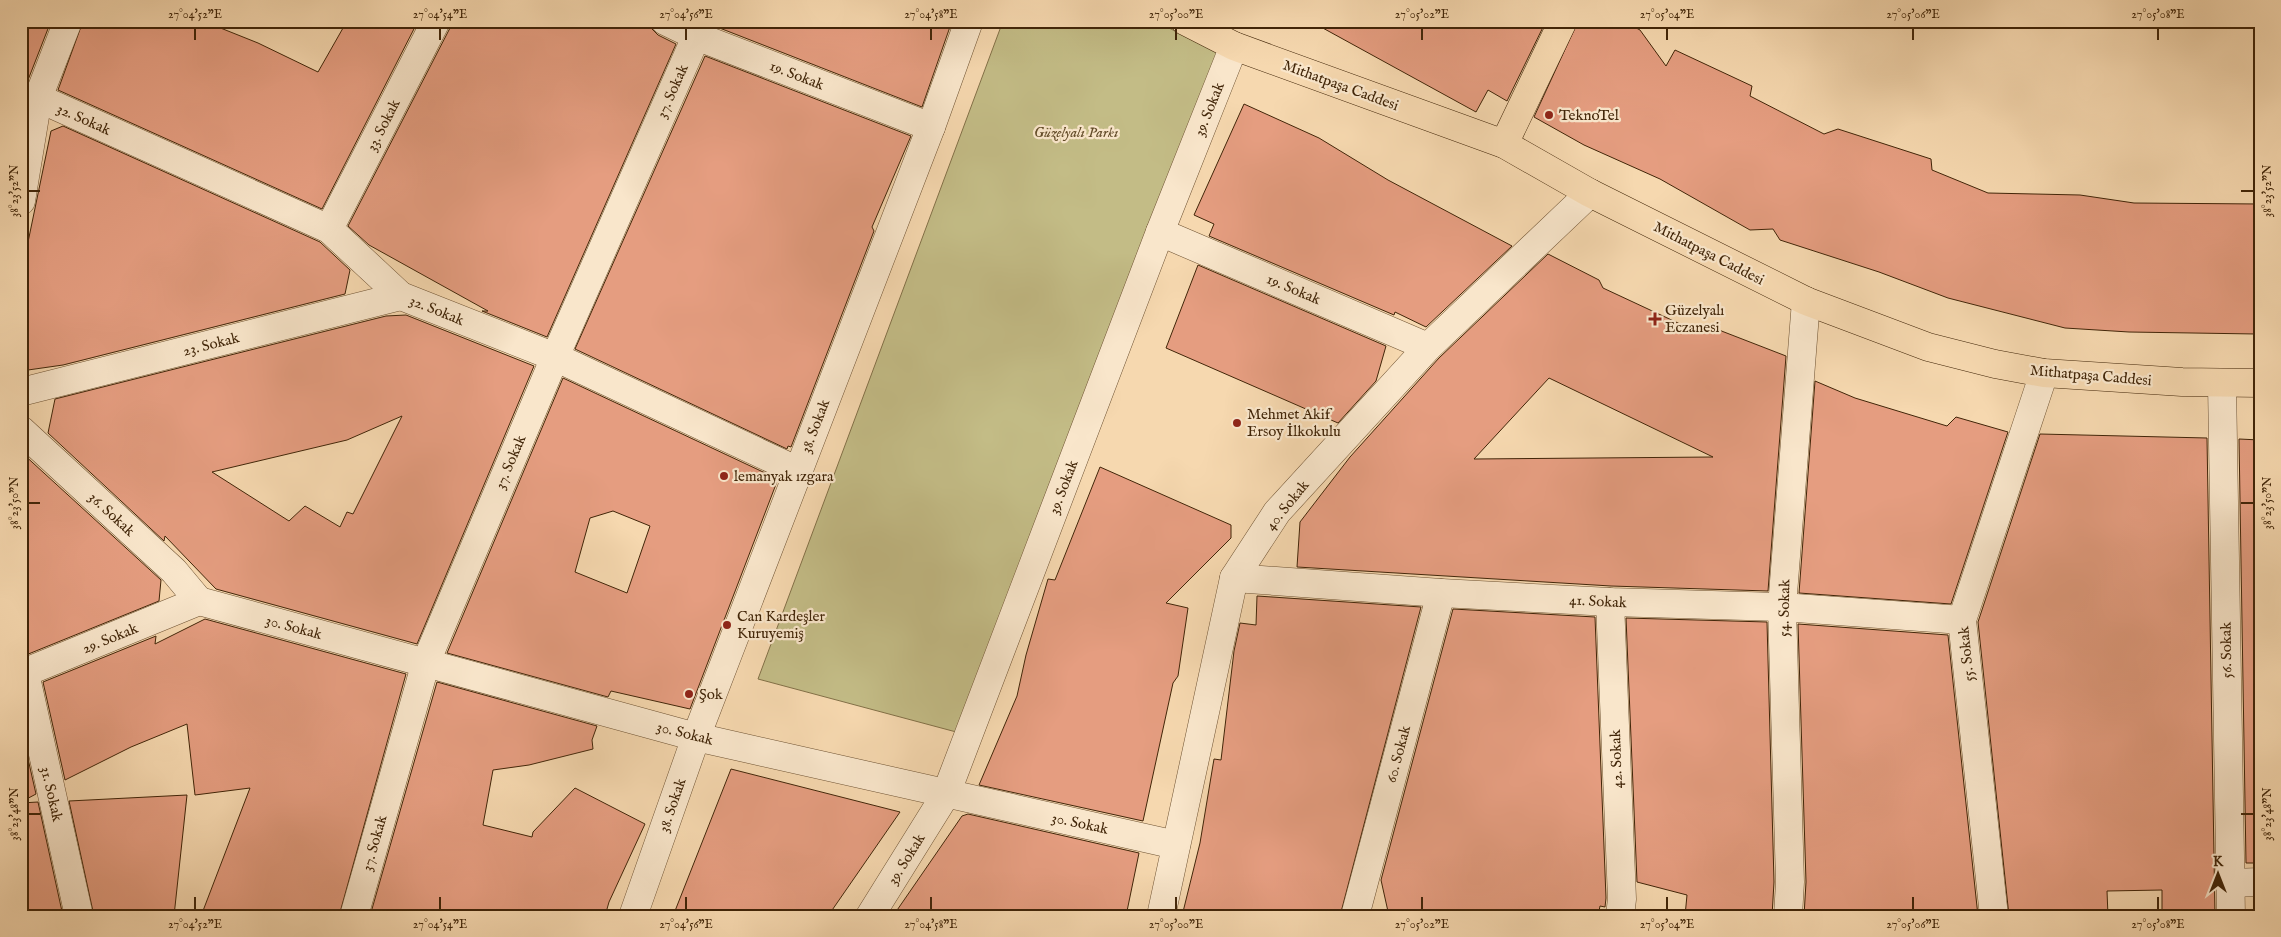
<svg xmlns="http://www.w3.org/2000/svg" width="2281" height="937" font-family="'IM FELL English',serif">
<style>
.green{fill:#c3bc86;stroke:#827047}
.building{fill:#e59d80;stroke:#412508;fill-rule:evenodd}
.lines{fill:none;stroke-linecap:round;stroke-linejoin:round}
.minor-casing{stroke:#6e5232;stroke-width:29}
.major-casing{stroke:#412508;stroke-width:29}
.minor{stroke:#f9e6cb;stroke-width:28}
.major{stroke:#f6d8af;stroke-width:28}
.ticks{fill:none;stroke:#412508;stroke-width:2}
.poi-dot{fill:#8f2418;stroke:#f9e6cb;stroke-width:2}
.labels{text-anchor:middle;stroke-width:4.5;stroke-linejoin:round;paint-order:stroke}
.street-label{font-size:15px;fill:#412508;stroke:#f9e6cb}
.poi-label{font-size:15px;fill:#412508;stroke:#f9e6cb;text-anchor:start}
.park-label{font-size:15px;font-style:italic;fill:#624b28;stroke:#f9e6cb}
.neatline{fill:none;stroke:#412508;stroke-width:2}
.ticks-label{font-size:12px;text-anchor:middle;fill:#412508}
</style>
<rect width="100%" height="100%" fill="#f6d8af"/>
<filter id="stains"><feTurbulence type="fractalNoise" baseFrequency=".004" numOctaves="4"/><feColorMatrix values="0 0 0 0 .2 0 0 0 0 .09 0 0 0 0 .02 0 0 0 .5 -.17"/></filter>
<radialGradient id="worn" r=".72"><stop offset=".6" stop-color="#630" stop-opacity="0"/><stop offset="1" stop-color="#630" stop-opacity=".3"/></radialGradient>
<polygon class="green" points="1003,21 1155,21 1221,54 960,733 758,679"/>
<g class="building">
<polygon points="21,21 51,21 28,80 21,77"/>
<polygon points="83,21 203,21 258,43 318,72 347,21 418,21 322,209 58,90"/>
<polygon points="451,21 650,21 652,29 658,35 676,44 547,337 482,311 488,311 369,245 348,226 450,28"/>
<polygon points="718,21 952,21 922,107 717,27"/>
<polygon points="1310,21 1546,21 1507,101 1488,90 1476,112"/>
<polygon points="1578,21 1623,21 1640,30 1666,66 1675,50 1752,86 1750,96 1824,134 1838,129 1931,159 1932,170 1988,193 2080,195 2134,203 2260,204 2260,285 2256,334 2129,332 2065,328 1948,298 1879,272 1780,240 1773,229 1750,230 1660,179 1584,145 1534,117"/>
<polygon points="705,56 911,136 872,227 874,231 791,447 788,446 787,449 575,349"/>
<polygon points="1244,104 1319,138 1388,180 1512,246 1426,327 1395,312 1394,315 1209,236 1214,224 1194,215"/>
<polygon points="63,126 320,242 350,270 345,294 63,365 21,371 21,276 51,131"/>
<path d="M1548 254 1599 280 1603 288 1693 330 1706 325 1786 356 1768 591 1611 586 1297 567 1300 522 1350 457 1439 358ZM1549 378 1713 457 1474 459Z"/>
<polygon points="1198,265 1386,346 1376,381 1338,423 1166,348"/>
<path d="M406 315 534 366 417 644 216 589 165 536 164 541 48 433 55 399 386 316ZM402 416 353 514 347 512 340 527 305 506 289 521 212 472 347 440Z"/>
<path d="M563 378 778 479 690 709 611 691 608 697 447 653ZM613 511 650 526 627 593 575 572 590 518Z"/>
<polygon points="1815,381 1855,398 1947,426 1956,417 2008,432 1951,604 1799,593"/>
<polygon points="2040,434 2207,438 2215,916 2162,916 2162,890 2107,891 2108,916 2009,916 1978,622"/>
<polygon points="2239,439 2260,440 2260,863 2246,863"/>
<polygon points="21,452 161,580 159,601 21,657"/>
<polygon points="1100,467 1231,525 1231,538 1166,603 1188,608 1178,676 1173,683 1143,821 979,785 1017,696 1026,655 1048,579 1055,580"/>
<polygon points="1257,596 1421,607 1340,916 1182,916 1200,843 1214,759 1221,760 1234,651 1240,623 1256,625"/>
<polygon points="1453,609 1595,617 1606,898 1605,907 1600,906 1598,916 1389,916 1381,880"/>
<polygon points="1626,618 1767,622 1774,882 1772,916 1685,916 1687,895 1637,882"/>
<polygon points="205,619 406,674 339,916 201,916 250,788 195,795 187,724 131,747 65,780 43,682 156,636 155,644"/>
<polygon points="1798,624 1948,635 1978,916 1804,916 1806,882"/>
<polygon points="437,682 597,726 592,740 593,749 529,765 493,770 483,825 532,837 533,832 575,788 645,824 609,902 605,916 370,916"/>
<polygon points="21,728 36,794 21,802"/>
<polygon points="731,769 900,812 828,916 673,916"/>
<polygon points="187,795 174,916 94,916 69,801"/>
<polygon points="38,802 63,916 21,916 21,803"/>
<polygon points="968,814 1139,853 1126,916 893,916 962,816"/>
</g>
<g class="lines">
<defs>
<g id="minor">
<polyline points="665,21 696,36 931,127"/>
<polyline points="21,104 38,98 329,229 401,296 555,357 798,471"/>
<polyline points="21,201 38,98 68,21"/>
<polyline points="329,229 436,21"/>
<polyline points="1160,232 1428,347"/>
<polyline points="2222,384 2231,916"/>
<polyline points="21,392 401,296"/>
<polyline points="21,430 174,571 199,601"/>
<polyline points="1234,578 1441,593 1610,602 1782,607 1962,620"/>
<polyline points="199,601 696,737 1176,845"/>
<polyline points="1610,602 1622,899 1620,916"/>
<polyline points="25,673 79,916"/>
<polyline points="21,674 199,601"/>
<polyline points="2231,883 2260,882"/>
<polyline points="354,916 426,662 555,357 703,21"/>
<polyline points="633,916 696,737 931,127 969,21"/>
<polyline points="870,916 946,794 1160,232 1234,46"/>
<polyline points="1161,916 1234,578 1277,512 1428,347 1590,193"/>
<polyline points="1355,916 1441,593"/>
<polyline points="1788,916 1790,882 1782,607 1806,301"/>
<polyline points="1994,916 1962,620 2044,373"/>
</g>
<g id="major">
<polyline points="1185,21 1234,46 1504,144 1590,193 1806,301 1928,347 1995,364 2044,373 2182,382 2260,383"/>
<polyline points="1504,144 1563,21"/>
</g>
</defs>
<use href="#minor" class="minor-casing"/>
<use href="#major" class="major-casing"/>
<use href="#minor" class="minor"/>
<use href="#major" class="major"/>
</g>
<path class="ticks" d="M195 28V40M440 28V40M686 28V40M931 28V40M1176 28V40M1422 28V40M1667 28V40M1913 28V40M2158 28V40M28 191H40M2241 191H2254M28 503H40M2241 503H2254M28 814H40M2241 814H2254M195 897V910M440 897V910M686 897V910M931 897V910M1176 897V910M1422 897V910M1667 897V910M1913 897V910M2158 897V910"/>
<g class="poi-dot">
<circle cx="1549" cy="115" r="5"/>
<path d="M1652.5 311.5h5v5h5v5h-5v5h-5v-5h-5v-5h5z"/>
<circle cx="1237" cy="423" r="5"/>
<circle cx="724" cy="476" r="5"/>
<circle cx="727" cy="625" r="5"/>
<circle cx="689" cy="694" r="5"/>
</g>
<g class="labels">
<g class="street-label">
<text transform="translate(797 75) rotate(21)" y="5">19. Sokak</text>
<text transform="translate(1341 85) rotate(20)" y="5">Mithatpaşa Caddesi</text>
<text transform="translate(672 91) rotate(-66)" y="5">37. Sokak</text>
<text transform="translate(1209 109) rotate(-68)" y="5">39. Sokak</text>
<text transform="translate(84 119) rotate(24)" y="5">32. Sokak</text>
<text transform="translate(383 125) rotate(-63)" y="5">33. Sokak</text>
<text transform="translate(1709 253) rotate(27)" y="5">Mithatpaşa Caddesi</text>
<text transform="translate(1294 289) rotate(23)" y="5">19. Sokak</text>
<text transform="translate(437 310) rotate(22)" y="5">32. Sokak</text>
<text transform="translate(211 344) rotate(-14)" y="5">23. Sokak</text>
<text transform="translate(2091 375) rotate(5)" y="5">Mithatpaşa Caddesi</text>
<text transform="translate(815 426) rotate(-69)" y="5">38. Sokak</text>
<text transform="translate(510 462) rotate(-67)" y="5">37. Sokak</text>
<text transform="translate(1063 487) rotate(-69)" y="5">39. Sokak</text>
<text transform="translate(1287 505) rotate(-51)" y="5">40. Sokak</text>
<text transform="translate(112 514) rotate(43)" y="5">36. Sokak</text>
<text transform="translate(1598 601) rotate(3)" y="5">41. Sokak</text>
<text transform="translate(1784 608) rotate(-89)" y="5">54. Sokak</text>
<text transform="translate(294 627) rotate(15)" y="5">30. Sokak</text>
<text transform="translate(110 638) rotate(-22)" y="5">29. Sokak</text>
<text transform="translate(2226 650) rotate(-91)" y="5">56. Sokak</text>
<text transform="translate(1966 654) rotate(-96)" y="5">55. Sokak</text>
<text transform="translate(685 733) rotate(14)" y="5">30. Sokak</text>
<text transform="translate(1398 754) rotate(-75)" y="5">60. Sokak</text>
<text transform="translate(1616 759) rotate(-92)" y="5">42. Sokak</text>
<text transform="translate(52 794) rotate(77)" y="5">31. Sokak</text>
<text transform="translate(672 805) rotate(-71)" y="5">38. Sokak</text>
<text transform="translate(1080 823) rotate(12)" y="5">30. Sokak</text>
<text transform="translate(374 843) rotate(-74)" y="5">37. Sokak</text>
<text transform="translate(906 859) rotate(-58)" y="5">39. Sokak</text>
</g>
<g class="poi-label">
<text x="1559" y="120">TeknoTel</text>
<text x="1665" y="315">Güzelyalı<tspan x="1665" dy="17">Eczanesi</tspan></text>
<text x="1247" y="419">Mehmet Akif<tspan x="1247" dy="17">Ersoy İlkokulu</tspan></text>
<text x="734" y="481">lemanyak ızgara</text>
<text x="737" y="621">Can Kardeşler<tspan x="737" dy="17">Kuruyemiş</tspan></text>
<text x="699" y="699">Şok</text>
</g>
<g class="park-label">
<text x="1076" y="137">Güzelyalı Parkı</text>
</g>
</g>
<rect width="2281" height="937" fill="none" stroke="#f6d8af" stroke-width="55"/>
<g transform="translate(2218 874)" stroke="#f9e6cb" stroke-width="4" paint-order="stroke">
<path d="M0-4L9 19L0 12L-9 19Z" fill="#412508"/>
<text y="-8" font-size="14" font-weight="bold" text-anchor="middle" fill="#412508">K</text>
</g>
<rect x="28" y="28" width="2226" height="882" class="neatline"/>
<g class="ticks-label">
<text x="195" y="18">27°04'52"E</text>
<text x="440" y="18">27°04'54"E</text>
<text x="686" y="18">27°04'56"E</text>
<text x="931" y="18">27°04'58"E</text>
<text x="1176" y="18">27°05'00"E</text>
<text x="1422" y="18">27°05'02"E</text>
<text x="1667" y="18">27°05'04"E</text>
<text x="1913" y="18">27°05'06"E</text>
<text x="2158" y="18">27°05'08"E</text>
<text transform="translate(14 191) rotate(-90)" y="4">38°23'52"N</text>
<text transform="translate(2267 191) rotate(-90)" y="4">38°23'52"N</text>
<text transform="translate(14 503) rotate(-90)" y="4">38°23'50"N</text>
<text transform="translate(2267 503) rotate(-90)" y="4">38°23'50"N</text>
<text transform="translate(14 814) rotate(-90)" y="4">38°23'48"N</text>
<text transform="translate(2267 814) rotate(-90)" y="4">38°23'48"N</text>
<text x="195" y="928">27°04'52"E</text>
<text x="440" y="928">27°04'54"E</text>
<text x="686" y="928">27°04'56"E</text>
<text x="931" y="928">27°04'58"E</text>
<text x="1176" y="928">27°05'00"E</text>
<text x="1422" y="928">27°05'02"E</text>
<text x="1667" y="928">27°05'04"E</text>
<text x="1913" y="928">27°05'06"E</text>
<text x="2158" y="928">27°05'08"E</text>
</g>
<rect width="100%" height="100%" filter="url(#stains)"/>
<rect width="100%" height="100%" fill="url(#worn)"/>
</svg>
